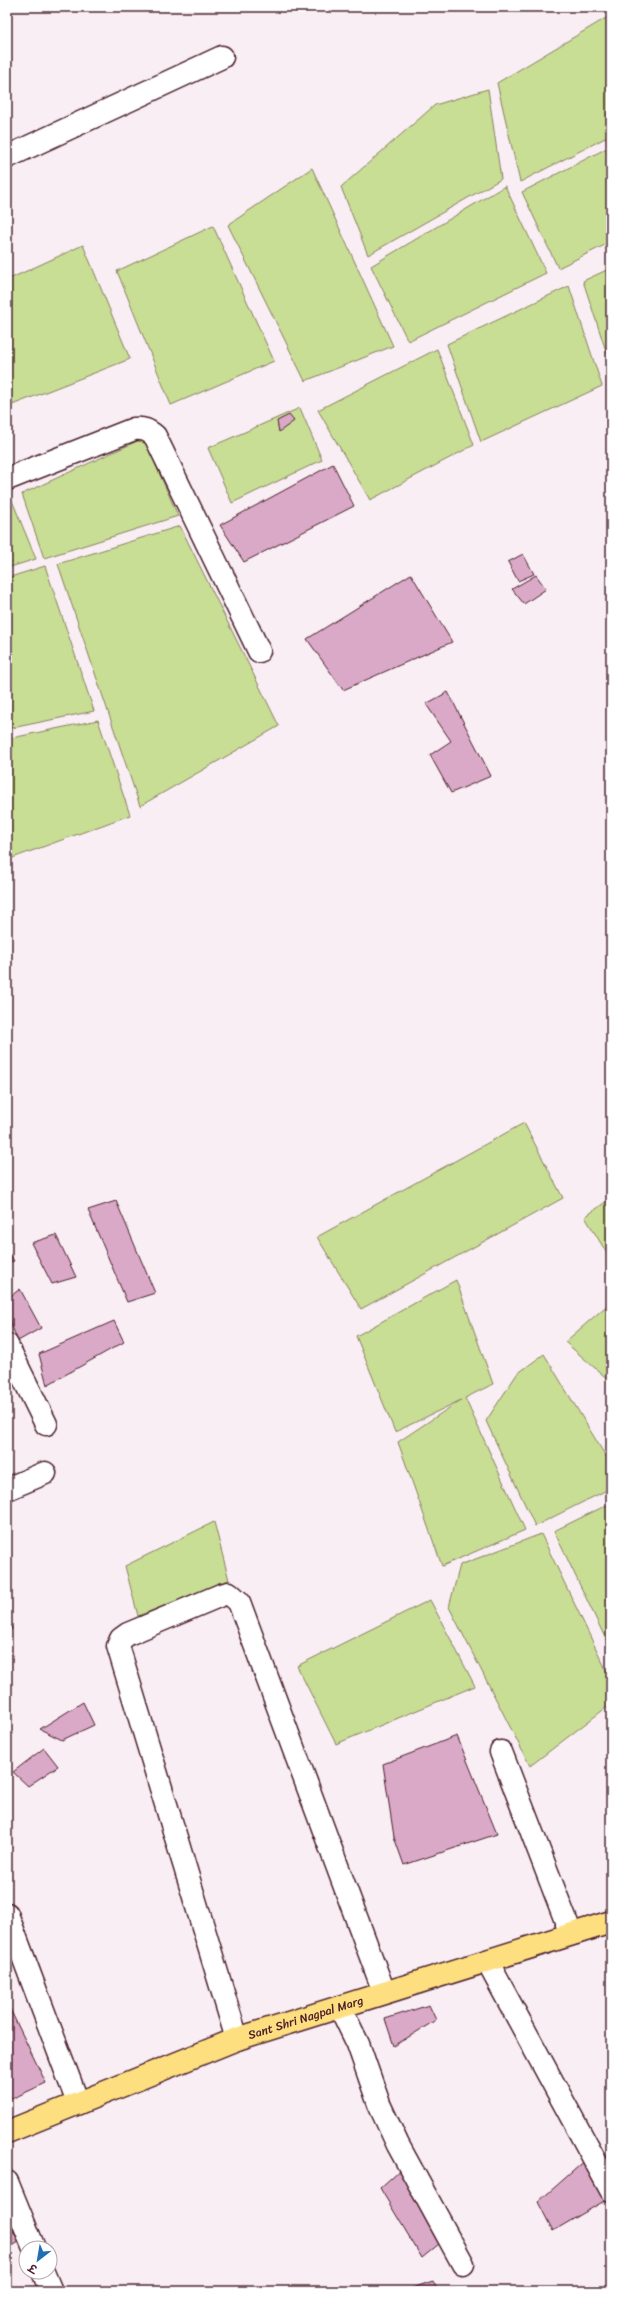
<svg xmlns="http://www.w3.org/2000/svg" width="618" height="2298" font-family="Sriracha,'Playpen Sans Deva',sans-serif">
<style>
.green{fill:#c8de94;stroke:#897e60}
.building{fill:#daa9c7;stroke:#4a1f2b}
.lines{fill:none;stroke-linecap:round;stroke-linejoin:round}
.minor-casing{stroke:#4a1f2b;stroke-width:25}
.major-casing{stroke:#4a1f2b;stroke-width:25}
.minor{stroke:#fff;stroke-width:22}
.major{stroke:#fedf80;stroke-width:22}
.labels{text-anchor:middle;stroke-width:3;stroke-linejoin:round;paint-order:stroke}
.street-label{font-size:12px;fill:#4a1f2b;stroke:#fff}
</style>
<rect width="100%" height="100%" fill="#f8eef4"/>
<filter id="ink" filterUnits="userSpaceOnUse"><feTurbulence type="fractalNoise" baseFrequency=".025" numOctaves="2"/><feDisplacementMap in="SourceGraphic" scale="8" xChannelSelector="R" yChannelSelector="G"/><feConvolveMatrix kernelMatrix="1 2 1 2 8 2 1 2 1" color-interpolation-filters="sRGB"/></filter>
<g filter="url(#ink)">
<g class="green">
<polygon points="611,15 611,135 520,182 497,83"/>
<polygon points="488,89 501,179 368,255 341,187 435,105"/>
<polygon points="611,146 611,242 558,268 522,192"/>
<polygon points="312,168 393,346 305,381 228,225"/>
<polygon points="505,186 546,273 408,341 371,266"/>
<polygon points="213,226 274,361 171,405 117,271"/>
<polygon points="83,245 130,359 7,407 7,280"/>
<polygon points="611,268 611,366 583,281"/>
<polygon points="569,286 602,386 481,442 447,344"/>
<polygon points="437,349 474,445 370,500 318,410"/>
<polygon points="300,408 322,460 232,503 208,448"/>
<polygon points="144,438 178,516 44,558 22,494"/>
<polygon points="11,498 36,559 7,568 7,499"/>
<polygon points="180,526 279,726 140,806 58,564"/>
<polygon points="45,566 94,711 7,729 7,578"/>
<polygon points="98,720 130,815 7,860 7,739"/>
<polygon points="524,1123 563,1198 361,1309 317,1237"/>
<polygon points="611,1198 611,1260 585,1217"/>
<polygon points="456,1280 493,1384 465,1398 525,1530 442,1566 398,1442 461,1400 395,1432 356,1336"/>
<polygon points="611,1302 611,1382 565,1342"/>
<polygon points="544,1354 611,1465 611,1488 535,1526 486,1421 517,1374"/>
<polygon points="611,1503 611,1650 554,1531"/>
<polygon points="214,1522 229,1580 138,1616 125,1566"/>
<polygon points="541,1534 611,1680 611,1704 530,1766 449,1607 460,1565"/>
<polygon points="430,1600 475,1686 336,1744 297,1666"/>
</g>
<g class="building">
<polygon points="289,415 294,421 279,432 277,421"/>
<polygon points="333,464 354,506 244,562 220,525"/>
<polygon points="523,554 534,574 518,581 508,562"/>
<polygon points="411,574 452,642 343,690 307,639"/>
<polygon points="536,575 546,589 524,604 512,589"/>
<polygon points="448,692 491,776 451,793 430,755 451,741 426,704"/>
<polygon points="116,1201 155,1293 127,1302 88,1210"/>
<polygon points="56,1235 76,1277 52,1284 31,1243"/>
<polygon points="7,1250 14,1261 7,1263"/>
<polygon points="20,1289 41,1328 18,1341 7,1315 7,1299"/>
<polygon points="114,1321 124,1342 47,1385 39,1354"/>
<polygon points="7,1619 12,1629 7,1631"/>
<polygon points="83,1702 94,1725 62,1740 40,1729"/>
<polygon points="457,1736 497,1834 404,1865 394,1837 383,1764"/>
<polygon points="44,1748 58,1766 28,1786 13,1772"/>
<polygon points="7,2003 46,2083 7,2101"/>
<polygon points="429,2005 436,2020 394,2046 385,2019"/>
<polygon points="588,2158 611,2197 553,2231 538,2202"/>
<polygon points="404,2166 445,2239 422,2258 380,2188"/>
<polygon points="9,2223 19,2242 7,2249 7,2224"/>
<polygon points="433,2281 438,2291 403,2291"/>
</g>
<g class="lines">
<defs>
<g id="minor">
<polyline points="7,157 222,57"/>
<path d="M7 479 134 429C143 428 148 430 155 436L259 651"/>
<polyline points="7,1345 46,1424"/>
<polyline points="7,1489 45,1473"/>
<polyline points="501,1752 571,1934"/>
<polyline points="7,1914 78,2103"/>
<polyline points="487,1961 611,2190"/>
<polyline points="340,2007 358,2044 379,2104 398,2145 463,2264"/>
<polyline points="237,2039 118,1646 121,1639 128,1634 221,1595 229,1593 239,1602 384,1992"/>
<polyline points="7,2182 34,2248"/>
<polyline points="43,2272 51,2291"/>
</g>
<g id="major">
<path id="s1" d="M7 2132 237 2039 611 1922"/>
</g>
</defs>
<use href="#minor" class="minor-casing"/>
<use href="#major" class="major-casing"/>
<use href="#minor" class="minor"/>
<use href="#major" class="major"/>
</g>
</g>
<g class="labels">
<g class="street-label">
<text dy="4" stroke="none"><textPath href="#s1" startOffset="320">Sant Shri Nagpal Marg</textPath></text>
</g>
</g>
<rect width="618" height="2298" fill="none" stroke="#fff" stroke-width="24"/>
<rect x="12" y="12" width="594" height="2274" fill="none" stroke="#4a1f2b" stroke-width="1.5" filter="url(#ink)"/>
<g transform="translate(38 2260) rotate(211)"><circle r="19" fill="#ffffff" stroke="#b7a5aa"/>
<path d="M0-3L7 15L0 10L-7 15Z" fill="#1f6fb2"/>
<text y="-6" font-size="11" font-weight="bold" text-anchor="middle" fill="#4a1f2b">उ</text>
</g>
</svg>
